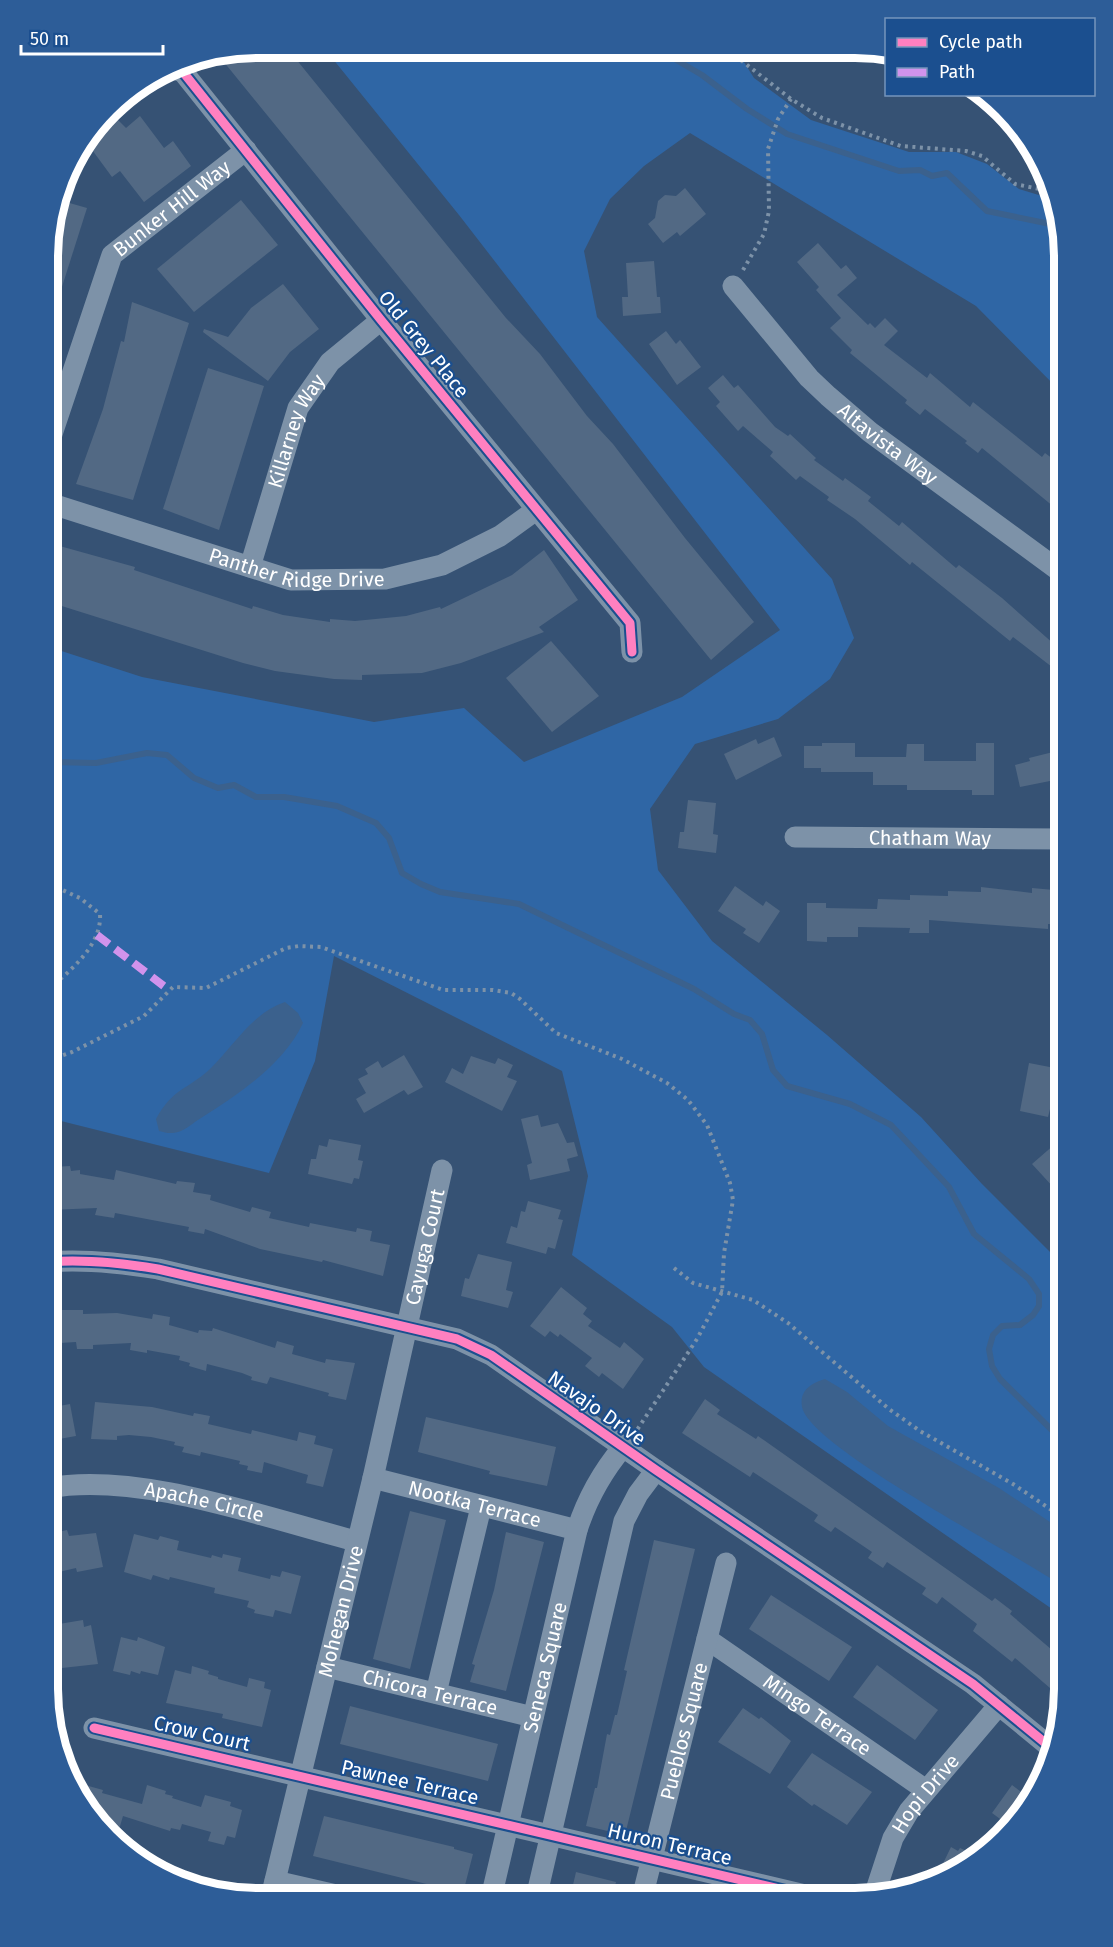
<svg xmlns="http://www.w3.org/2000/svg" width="1113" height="1947" font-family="'Fira Sans',sans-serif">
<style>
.green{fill:#2f66a5}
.water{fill:#3b618d}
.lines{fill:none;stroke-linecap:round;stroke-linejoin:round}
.stream{stroke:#3b618d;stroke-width:6}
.building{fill:#526984}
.path{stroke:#7d92a8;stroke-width:4;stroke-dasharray:3 4.5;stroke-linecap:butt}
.street{stroke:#7d92a8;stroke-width:21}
.quiet{stroke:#d193ec;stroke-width:8;stroke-dasharray:15 8;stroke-linecap:butt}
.cycleway-casing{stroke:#1b4f8f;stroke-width:13}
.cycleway{stroke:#ff80c0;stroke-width:9}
.labels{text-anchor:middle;stroke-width:4.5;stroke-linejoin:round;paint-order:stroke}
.street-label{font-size:20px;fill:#fff;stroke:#1b4f8f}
.rim{fill:none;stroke:#fff;stroke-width:8}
</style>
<rect width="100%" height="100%" fill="#365274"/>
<polygon class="green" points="324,48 737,51 754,78 811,120 909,152 956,152 987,164 1019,189 1055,200 1065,258 1065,396 976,306 690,133 644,166 610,199 584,251 597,317 832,579 854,638 830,679 778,719 695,744 650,809 658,870 712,941 827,1035 921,1117 982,1184 1065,1267 1065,1618 704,1367 672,1327 572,1255 588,1176 562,1071 334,956 315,1061 269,1173 49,1118 49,647 142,677 374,722 464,708 524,762 682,697 780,630 459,215"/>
<g class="water">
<path d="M285 1002 298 1013 303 1023C284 1064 239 1094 201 1118 194 1122 186 1130 178 1132 171 1134 166 1133 159 1131L156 1119C173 1088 187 1090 210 1069 234 1046 252 1013 285 1002Z"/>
<path d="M825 1379 847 1392 888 1426 999 1488 1065 1532V1588C1021 1556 810 1448 802 1407 799 1390 812 1383 825 1379Z"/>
</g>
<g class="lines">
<g class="stream">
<polyline points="661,51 702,75 747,109 787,134 899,171 920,170 932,176 947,173 987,211 1060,226"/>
<polyline points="1065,307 1060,286 1065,269"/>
<polyline points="49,762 96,763 147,753 167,755 194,778 218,788 234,785 256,797 284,797 337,806 376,823 389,838 402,873 421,884 440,892 519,904 694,989 734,1014 750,1020 762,1034 773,1070 787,1086 850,1104 891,1125 949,1187 974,1234 1029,1279 1039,1294 1039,1306 1033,1315 1020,1325 1002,1326 993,1335 989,1349 992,1366 1000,1379 1065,1443"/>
</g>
</g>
<g class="building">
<polygon points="258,48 287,48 506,318 540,354 587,416 613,444 685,538 754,622 711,660 219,56"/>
<polygon points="110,112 126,128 140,116 164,148 173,141 191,166 144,202 120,171 112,177 87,143"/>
<polygon points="685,188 706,214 680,236 677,232 663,243 648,224 655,218 658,201 665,195 676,196"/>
<polygon points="59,200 87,208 54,312 50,312 50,231"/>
<polygon points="241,200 278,245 194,312 157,269"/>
<polygon points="818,243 841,269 846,265 857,278 837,295 868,325 870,323 875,328 885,318 898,331 884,345 927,378 930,373 970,407 973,402 1042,457 1045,453 1065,468 1065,516 982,448 978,453 965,443 967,441 925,409 920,415 905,403 907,400 850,353 852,350 830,328 841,318 816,290 819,287 797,262"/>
<polygon points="654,261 657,297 660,297 661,313 623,316 622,297 628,297 626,263"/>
<polygon points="283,284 319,329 290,352 268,381 203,332 204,329 228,337 251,308"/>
<polygon points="132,302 189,323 133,500 76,484 103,409 121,341 124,342"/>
<polygon points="666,331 676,344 680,340 701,367 677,385 649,344"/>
<polygon points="208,368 264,386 219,530 163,509"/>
<polygon points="723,375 734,388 738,385 775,427 788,436 790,434 816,458 814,460 843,481 845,478 871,497 868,501 899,526 902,522 956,568 959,565 1002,598 1055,645 1065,632 1065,677 1013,637 1010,641 912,562 910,565 855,519 827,500 829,497 800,476 796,480 770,456 773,452 743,426 738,431 716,406 720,402 708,388"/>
<polygon points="49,543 135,567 134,570 252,609 253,606 283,615 330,622 330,619 355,621 406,616 440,607 441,609 512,575 544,550 578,600 539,627 544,632 461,663 422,673 362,675 362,680 334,679 275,671 243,663 49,602"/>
<polygon points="551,641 599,696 552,732 506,678"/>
<polygon points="774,737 782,756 736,780 724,754 756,739 758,744"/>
<polygon points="822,743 855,743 855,757 906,757 907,744 924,744 924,761 976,761 976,743 994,743 994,795 972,795 972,790 907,790 907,785 873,785 873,772 821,772 821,768 804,768 804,746 822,746"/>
<polygon points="1065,749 1065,778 1020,787 1015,765 1030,761 1029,758"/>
<polygon points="688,800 716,803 713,834 718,835 716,853 678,848 680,832 684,832"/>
<polygon points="735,886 763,906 766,901 780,911 759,943 743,933 746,929 718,911"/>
<polygon points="981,887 1032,893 1032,888 1065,891 1064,925 1048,924 1048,929 929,920 929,933 909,933 910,928 858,927 858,937 827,937 827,942 807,941 807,903 826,903 826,908 877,909 878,899 910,900 910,895 948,896 948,891 981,892"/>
<polygon points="404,1055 423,1087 408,1095 404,1090 364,1113 356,1099 366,1093 358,1079 368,1074 365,1069 378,1061 382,1068"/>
<polygon points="471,1056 495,1064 498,1058 513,1065 507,1077 517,1081 502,1111 445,1082 452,1068 463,1074"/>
<polygon points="1029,1063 1060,1069 1048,1117 1020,1111"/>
<polygon points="538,1115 541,1127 558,1123 567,1143 574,1142 578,1156 567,1159 570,1171 530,1180 527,1165 532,1163 521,1119"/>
<polygon points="329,1139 361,1145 358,1160 363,1161 359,1179 354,1178 352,1184 308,1174 311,1159 316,1159 319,1145 327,1147"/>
<polygon points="1055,1144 1065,1154 1065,1200 1032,1164"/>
<polygon points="70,1166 71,1171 80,1170 80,1174 114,1180 116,1170 176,1184 177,1181 195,1183 193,1192 211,1195 210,1200 250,1212 252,1207 271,1212 269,1218 309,1227 310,1223 356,1232 357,1228 372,1231 370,1241 390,1245 383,1276 323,1260 322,1262 260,1249 205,1229 204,1234 188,1231 189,1227 115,1213 114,1218 95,1215 97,1208 49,1210 49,1175 53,1175 53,1167"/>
<polygon points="528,1201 561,1210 558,1219 563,1220 555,1249 548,1247 546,1254 506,1243 511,1226 517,1228 521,1211 525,1212"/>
<polygon points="478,1254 512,1262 506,1290 513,1292 508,1308 461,1296 465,1278 469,1279"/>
<polygon points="561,1287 587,1308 583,1314 592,1321 588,1326 620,1348 624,1342 644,1359 623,1389 602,1373 599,1377 585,1366 592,1358 560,1334 558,1337 550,1331 545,1337 530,1326"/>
<polygon points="59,1310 83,1310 83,1314 117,1313 152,1319 153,1314 170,1317 169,1325 198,1333 199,1330 212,1331 213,1328 275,1348 277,1341 294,1346 292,1354 325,1363 326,1359 355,1363 346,1400 328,1396 329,1393 270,1377 267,1384 251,1380 252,1377 242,1373 207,1364 206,1371 189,1366 190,1363 179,1360 180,1356 147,1350 147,1353 130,1350 131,1343 93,1345 93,1349 77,1349 76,1342 60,1343"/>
<polygon points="705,1399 720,1410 717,1414 756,1439 758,1436 992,1601 995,1598 1012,1611 1010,1614 1065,1661 1065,1701 1015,1658 1012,1662 973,1631 977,1624 942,1597 937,1604 922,1594 926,1588 887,1562 883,1568 868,1558 872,1552 835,1527 831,1532 814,1521 818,1515 753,1472 750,1477 682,1433"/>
<polygon points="95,1402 152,1407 193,1416 194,1413 210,1416 208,1424 251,1434 252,1430 297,1441 299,1432 316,1436 314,1444 333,1449 323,1487 306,1483 308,1475 264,1462 262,1473 247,1470 248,1466 239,1464 240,1461 201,1452 200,1456 182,1452 184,1447 174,1445 175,1442 151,1437 129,1435 117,1436 117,1440 91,1439"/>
<polygon points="70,1404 76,1436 48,1441 48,1408"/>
<polygon points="426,1417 556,1447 547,1486 489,1474 490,1471 418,1452"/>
<polygon points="410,1511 446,1520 410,1669 373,1659"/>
<polygon points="67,1530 69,1536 96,1533 103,1567 77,1572 76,1568 59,1572 49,1534"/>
<polygon points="506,1532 544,1542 506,1691 470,1682 475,1665 472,1664 494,1590"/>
<polygon points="134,1534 158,1540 160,1536 179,1541 177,1550 211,1558 212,1555 222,1558 223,1554 241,1558 238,1571 270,1579 271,1575 280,1577 282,1571 301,1576 291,1614 275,1610 273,1617 254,1613 255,1610 247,1607 249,1601 214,1593 215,1588 170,1577 169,1580 153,1575 151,1580 124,1572"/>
<polygon points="654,1540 695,1549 625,1835 586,1826 595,1788 597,1788 607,1734 610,1735 615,1715 617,1715 627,1671 624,1670"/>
<polygon points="771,1595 852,1647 829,1681 749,1629"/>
<polygon points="83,1620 84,1627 91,1625 98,1664 53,1669 48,1631 54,1630 53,1625"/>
<polygon points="121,1637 137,1641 138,1637 165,1647 158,1675 141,1671 140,1674 131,1671 130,1675 113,1671"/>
<polygon points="877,1665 938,1710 915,1740 853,1697"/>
<polygon points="192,1666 209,1671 208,1674 218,1677 218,1679 247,1687 249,1678 265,1682 264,1688 271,1690 262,1727 222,1718 223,1714 166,1703 175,1670 191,1674"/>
<polygon points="350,1706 498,1744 488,1781 340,1744"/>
<polygon points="743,1708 759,1719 761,1717 791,1741 770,1774 718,1742"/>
<polygon points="812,1753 872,1792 847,1825 814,1804 812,1806 787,1787"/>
<polygon points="85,1785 103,1790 102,1793 142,1804 147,1785 166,1791 165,1794 173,1796 172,1798 201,1807 205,1795 231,1802 230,1806 242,1810 235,1838 227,1836 224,1845 208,1841 211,1832 182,1824 180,1830 171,1828 170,1831 123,1816 118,1833 105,1829 84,1806 81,1801"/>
<polygon points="1012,1785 1025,1795 1024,1797 1030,1802 1022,1817 1011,1827 992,1813"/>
<polygon points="324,1816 454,1847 454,1849 473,1854 463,1893 313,1856"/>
<polygon points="951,1847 958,1851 960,1848 980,1857 934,1882"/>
<polygon points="576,1872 616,1882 612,1898 570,1898"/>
</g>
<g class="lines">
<g class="path">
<polyline points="729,51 791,99 822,118 901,146 966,151 982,156 1015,184 1054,192"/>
<polyline points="743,270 764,234 769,211 768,149 778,119 791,99"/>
<path d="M49 989C71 970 102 945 100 914L80 898 49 884"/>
<polyline points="49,1060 72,1052 144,1016 173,987 206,988 286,948 299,946 321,947 443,990 493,990 511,993 520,999 556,1033 622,1059 667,1083 688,1100 707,1125 730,1183 733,1200 724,1253 722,1292 697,1339 635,1433"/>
<polyline points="674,1268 693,1283 753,1300 788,1323 889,1409 920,1431 1013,1484 1065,1519"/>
</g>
<g class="street">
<polyline points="171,68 183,72 381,320 630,623 632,652"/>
<path id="s1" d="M733 286 809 378 828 396 870 432 1065 575"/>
<path id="s2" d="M49 443 112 255 246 150"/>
<path id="s3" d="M49 503 291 580 385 579 442 565 500 536 536 510"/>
<path id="s4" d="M250 567 298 408 330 362 381 320"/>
<path id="s5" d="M795 837 1065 839"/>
<path d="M49 1262C85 1259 121 1263 158 1269L457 1339 491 1355 656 1470 973 1684 1055 1751"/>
<path id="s6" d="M373 1478 577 1530"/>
<path id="s7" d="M48 1488C138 1471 266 1518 356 1541"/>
<path id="s8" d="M707 1639 926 1790"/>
<path id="s9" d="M327 1667 533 1717"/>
<polyline points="436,1693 481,1507"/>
<polyline points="94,1728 822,1899"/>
<polyline points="275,1881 345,1897"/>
<path id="s10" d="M874 1896 893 1838 909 1811 999 1705"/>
<path id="s11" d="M271 1897 373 1478 442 1170"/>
<path id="s12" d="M491 1898 577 1530C587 1499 602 1472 623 1447"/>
<polyline points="536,1898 624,1521 638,1494 656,1470"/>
<path id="s13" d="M642 1898 726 1563"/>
</g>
<polyline class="quiet" points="97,935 169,990"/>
<defs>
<g id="cycleway">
<polyline points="171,68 183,72 381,320 630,623 632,652"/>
<path d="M49 1262C85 1259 121 1263 158 1269L457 1339 491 1355 656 1470 973 1684 1055 1751"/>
<polyline points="94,1728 822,1899"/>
</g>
</defs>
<use href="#cycleway" class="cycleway-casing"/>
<use href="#cycleway" class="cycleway"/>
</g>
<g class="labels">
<g class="street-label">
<text dy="7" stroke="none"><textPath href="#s2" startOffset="274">Bunker Hill Way</textPath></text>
<text transform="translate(424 344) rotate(51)" y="7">Old Grey Place</text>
<text dy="7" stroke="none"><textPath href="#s4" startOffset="144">Killarney Way</textPath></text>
<text dy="7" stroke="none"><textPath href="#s1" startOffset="222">Altavista Way</textPath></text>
<text dy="7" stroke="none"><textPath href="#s3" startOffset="258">Panther Ridge Drive</textPath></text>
<text dy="7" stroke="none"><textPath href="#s5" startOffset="135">Chatham Way</textPath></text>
<text dy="7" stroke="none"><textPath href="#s11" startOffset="668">Cayuga Court</textPath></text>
<text transform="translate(597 1408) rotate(35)" y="7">Navajo Drive</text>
<text dy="7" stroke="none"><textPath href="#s7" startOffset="158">Apache Circle</textPath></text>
<text dy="7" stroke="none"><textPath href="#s6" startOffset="105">Nootka Terrace</textPath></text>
<text dy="7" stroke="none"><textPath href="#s11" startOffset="294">Mohegan Drive</textPath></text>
<text dy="7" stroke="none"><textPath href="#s12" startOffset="237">Seneca Square</textPath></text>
<text dy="7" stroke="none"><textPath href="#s9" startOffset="106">Chicora Terrace</textPath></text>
<text dy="7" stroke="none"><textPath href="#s8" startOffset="134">Mingo Terrace</textPath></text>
<text dy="7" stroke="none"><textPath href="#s13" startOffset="172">Pueblos Square</textPath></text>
<text transform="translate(202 1733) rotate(13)" y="7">Crow Court</text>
<text transform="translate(410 1782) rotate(13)" y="7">Pawnee Terrace</text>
<text dy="7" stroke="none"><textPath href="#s10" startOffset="116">Hopi Drive</textPath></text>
<text transform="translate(670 1844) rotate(13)" y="7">Huron Terrace</text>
</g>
</g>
<path d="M0 0H1113V1947H0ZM257 58H855A199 199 0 0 1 1054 257V1689A199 199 0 0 1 855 1888H257A199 199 0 0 1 58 1689V257A199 199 0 0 1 257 58Z" fill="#2d5d98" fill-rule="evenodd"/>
<path class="rim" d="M257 58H855A199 199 0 0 1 1054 257V1689A199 199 0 0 1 855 1888H257A199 199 0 0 1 58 1689V257A199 199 0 0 1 257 58Z"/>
<rect x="885" y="18" width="210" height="78" fill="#1b4f8f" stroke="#7695bc" stroke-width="1.5"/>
<rect x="897" y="38" width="30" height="9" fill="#ff80c0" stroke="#7695bc" stroke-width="1.5"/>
<text x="939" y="48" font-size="18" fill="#ffffff">Cycle path</text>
<rect x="897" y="68" width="30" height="9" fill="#d193ec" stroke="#7695bc" stroke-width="1.5"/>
<text x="939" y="78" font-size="18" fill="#ffffff">Path</text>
<path d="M21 45v9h142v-9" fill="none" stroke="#ffffff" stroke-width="3"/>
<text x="30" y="45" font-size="18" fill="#ffffff" stroke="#1b4f8f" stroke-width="4.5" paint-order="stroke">50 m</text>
</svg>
